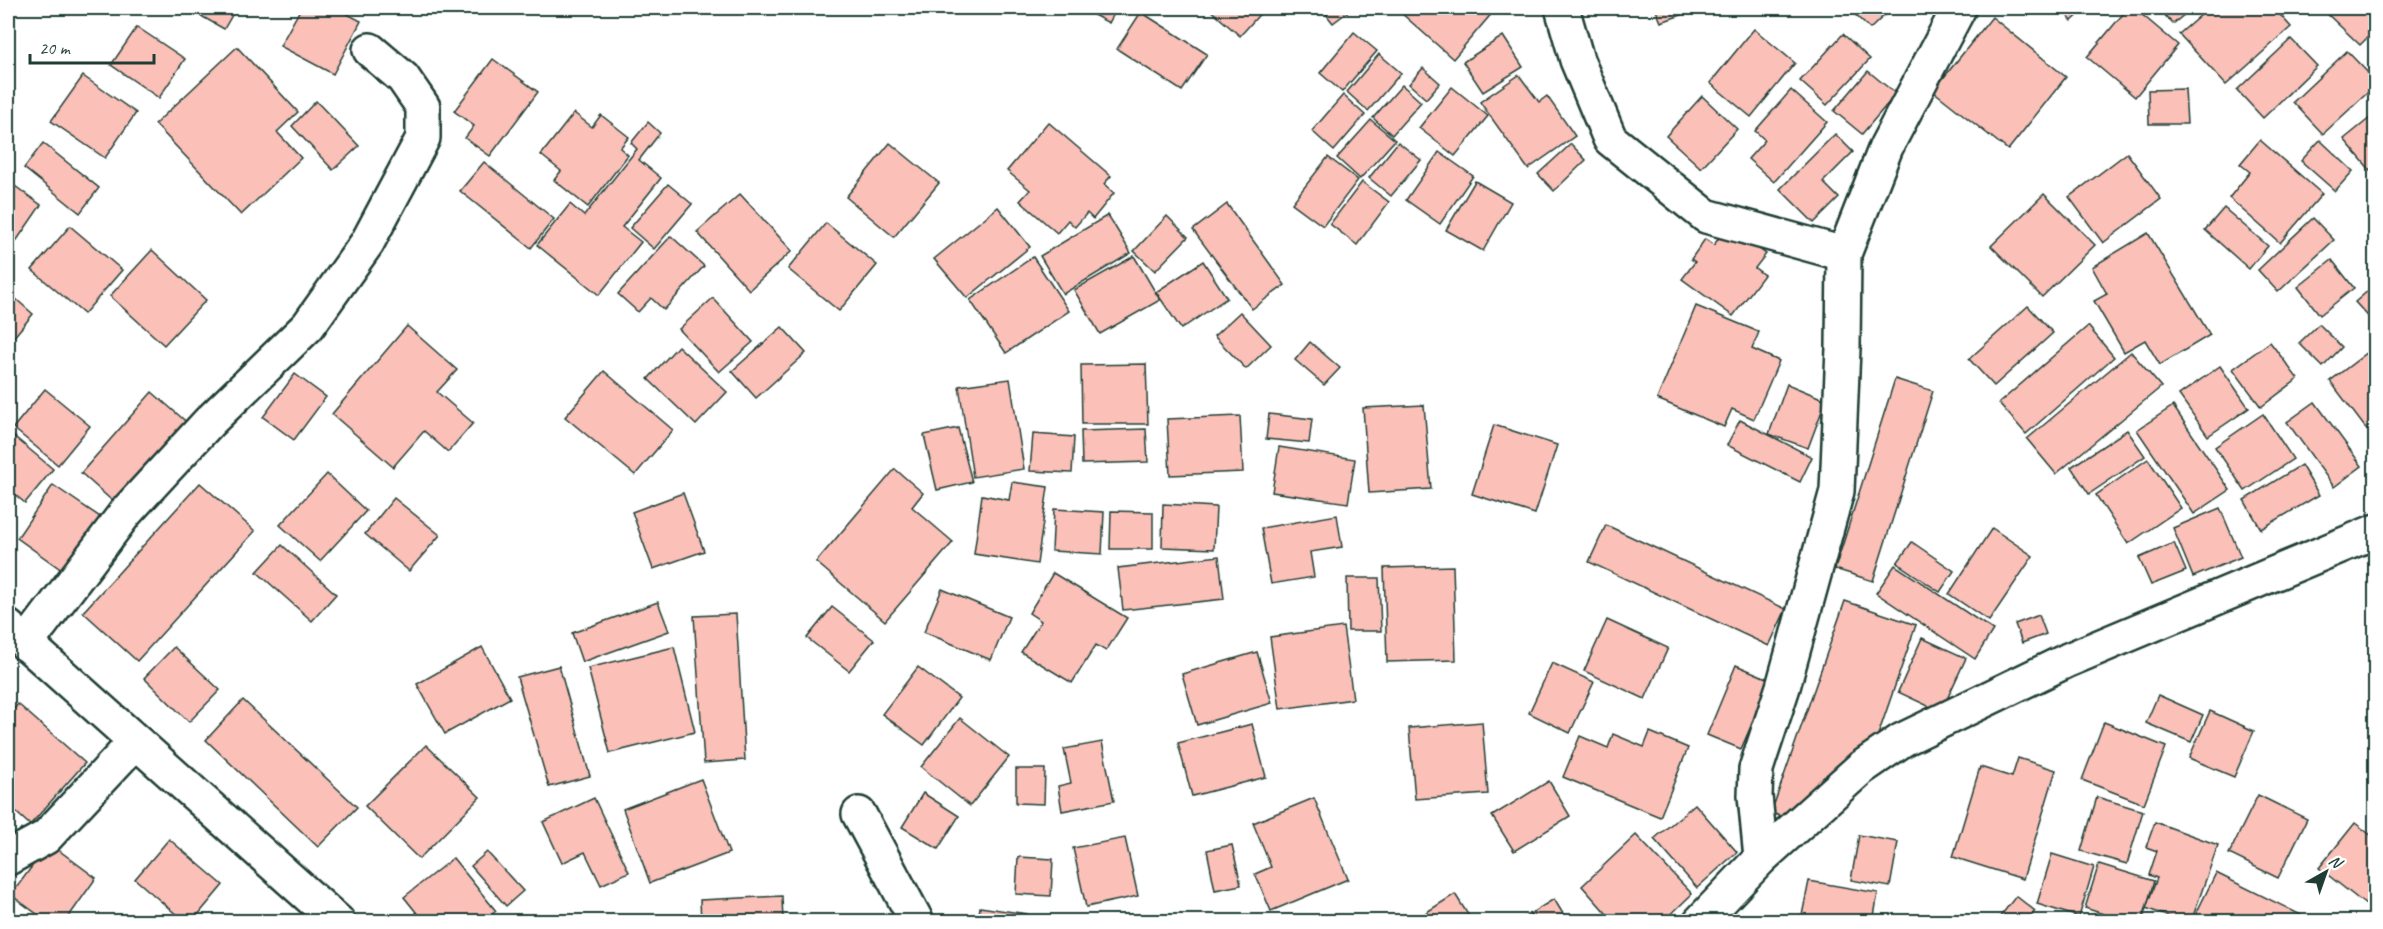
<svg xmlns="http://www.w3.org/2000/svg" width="2383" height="929" font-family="Caveat,sans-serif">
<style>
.building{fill:#fbc0b7;stroke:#1f3d34;stroke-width:1.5}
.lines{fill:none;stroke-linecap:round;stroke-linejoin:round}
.minor-casing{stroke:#1f3d34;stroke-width:38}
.tertiary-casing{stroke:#1f3d34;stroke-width:38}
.minor{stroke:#fff;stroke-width:33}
.tertiary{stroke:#fff;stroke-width:33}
</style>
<rect width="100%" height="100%" fill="#fff"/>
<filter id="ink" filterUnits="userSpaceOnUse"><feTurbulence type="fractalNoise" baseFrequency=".0167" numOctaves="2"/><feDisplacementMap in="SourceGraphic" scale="12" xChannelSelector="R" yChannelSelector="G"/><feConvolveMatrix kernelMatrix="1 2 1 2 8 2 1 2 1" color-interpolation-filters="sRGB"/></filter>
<g filter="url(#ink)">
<g class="building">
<polygon points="187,8 236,8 224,29"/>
<polygon points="301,8 336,8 361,21 333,74 280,46"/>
<polygon points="1080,8 1117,8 1109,23"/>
<polygon points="1208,8 1265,8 1240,36"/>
<polygon points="1321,8 1353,8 1333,23"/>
<polygon points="1404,8 1488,8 1493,12 1453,59 1400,12"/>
<polygon points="1655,8 1702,8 1661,22"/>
<polygon points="1848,8 1892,8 1870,29"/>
<polygon points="2060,8 2086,8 2072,21"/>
<polygon points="2128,8 2134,8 2178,45 2135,97 2087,57"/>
<polygon points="2158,8 2192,8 2173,24"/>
<polygon points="2209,8 2274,8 2291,27 2226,85 2179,34"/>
<polygon points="2321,8 2376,8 2376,29 2360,45"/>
<polygon points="1141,12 1207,54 1182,91 1117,49"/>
<polygon points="1992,17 2066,77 2008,150 1933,91"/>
<polygon points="137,27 185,59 159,98 111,65"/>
<polygon points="1754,29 1795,63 1751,117 1710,83"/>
<polygon points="1354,32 1377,51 1342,92 1320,73"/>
<polygon points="1843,34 1870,59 1827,105 1800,81"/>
<polygon points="1503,36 1523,67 1483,92 1463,62"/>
<polygon points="2291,39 2317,66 2263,118 2237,90"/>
<polygon points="237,47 298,112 277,132 301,158 241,215 155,124"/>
<polygon points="2347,51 2376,81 2376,85 2323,134 2293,102"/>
<polygon points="1379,54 1401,73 1368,111 1347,92"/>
<polygon points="493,59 538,92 490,156 465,138 474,126 454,111"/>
<polygon points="1423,68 1440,83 1426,99 1409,84"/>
<polygon points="1868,71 1896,94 1862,134 1834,111"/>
<polygon points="1519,75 1539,102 1547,96 1575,136 1528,169 1480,102"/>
<polygon points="83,76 136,113 105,158 51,121"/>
<polygon points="1402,85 1421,102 1392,135 1373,118"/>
<polygon points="1452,87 1488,116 1455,156 1419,128"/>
<polygon points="2185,89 2187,124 2149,124 2148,90"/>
<polygon points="1791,90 1827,122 1774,182 1748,159 1765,140 1755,131"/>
<polygon points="1343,95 1365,115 1334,151 1312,131"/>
<polygon points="1702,96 1737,129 1701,168 1666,136"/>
<polygon points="316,101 359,146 333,170 292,126"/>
<polygon points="574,113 592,127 601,115 629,137 620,148 628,155 588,207 554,180 561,171 541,155"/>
<polygon points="2376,113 2376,177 2344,139"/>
<polygon points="1371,120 1395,140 1360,179 1337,158"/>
<polygon points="648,122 660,133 639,160 661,178 622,227 641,242 599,295 537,245 570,204 584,216 637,149 631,143"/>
<polygon points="1048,122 1111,176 1104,184 1114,193 1093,219 1087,213 1075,227 1068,220 1057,233 1020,201 1030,190 1007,171"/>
<polygon points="1835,134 1853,152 1823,182 1839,198 1814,223 1780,189"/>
<polygon points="2260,140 2322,194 2280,243 2229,198 2250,172 2240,164"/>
<polygon points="2320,140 2353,171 2335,191 2301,161"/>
<polygon points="1398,142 1421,160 1391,196 1369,178"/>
<polygon points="43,143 99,188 80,213 24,168"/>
<polygon points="890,143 939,183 894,237 846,197"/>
<polygon points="1571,144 1586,160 1554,191 1538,174"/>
<polygon points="1439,152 1473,176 1440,224 1406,200"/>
<polygon points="2127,153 2161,199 2103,243 2069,197"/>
<polygon points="1328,157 1358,180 1323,226 1292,203"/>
<polygon points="484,162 554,219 531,248 460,191"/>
<polygon points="8,181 41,205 8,253"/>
<polygon points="1475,181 1511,202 1483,251 1446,230"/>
<polygon points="1362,182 1389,202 1357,245 1330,224"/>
<polygon points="668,184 692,204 654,249 630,228"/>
<polygon points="740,194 792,251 749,290 697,232"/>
<polygon points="2044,194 2095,245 2042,297 1991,246"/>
<polygon points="1227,204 1285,285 1252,309 1193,230"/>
<polygon points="998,207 1030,247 967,298 934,259"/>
<polygon points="2224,208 2268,246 2249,269 2205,230"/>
<polygon points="1108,215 1131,253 1063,294 1040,256"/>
<polygon points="1167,216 1188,237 1155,271 1134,251"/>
<polygon points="2313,218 2334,240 2278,292 2258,270"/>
<polygon points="826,223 877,265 839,311 788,269"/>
<polygon points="70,226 122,270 84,314 32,270"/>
<polygon points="1727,226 1766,254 1755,268 1764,275 1733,316 1682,279 1695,262 1691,259 1705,239 1714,245"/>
<polygon points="2148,233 2210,335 2160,365 2145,340 2124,352 2094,301 2107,294 2092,267"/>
<polygon points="671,236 704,266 664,310 651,298 638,312 618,294"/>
<polygon points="152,250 206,300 164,345 110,296"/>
<polygon points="1134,256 1160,300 1100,334 1074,290"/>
<polygon points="1033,257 1069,311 1006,353 970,300"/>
<polygon points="2332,260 2354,288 2320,315 2298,287"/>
<polygon points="1203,261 1227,298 1181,329 1156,292"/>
<polygon points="2376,284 2376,325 2355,302"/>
<polygon points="8,292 33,314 8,344"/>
<polygon points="713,298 753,342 719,372 679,329"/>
<polygon points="1696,306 1759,332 1752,349 1779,361 1754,419 1732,409 1724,427 1657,399"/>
<polygon points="2028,306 2053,333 1994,386 1969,359"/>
<polygon points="1240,312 1271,345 1246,369 1214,336"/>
<polygon points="2319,324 2342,347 2323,367 2299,343"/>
<polygon points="407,326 457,370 437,392 473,423 448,452 424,431 393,467 332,414"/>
<polygon points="2088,326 2114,357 2026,434 1999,403"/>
<polygon points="782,327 806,353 756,398 732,371"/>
<polygon points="1310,342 1340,368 1324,385 1295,360"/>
<polygon points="2270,342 2298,379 2261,407 2233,369"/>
<polygon points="678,346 727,392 696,425 648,379"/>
<polygon points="2376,346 2376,424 2367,430 2330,381"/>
<polygon points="2131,352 2161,387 2056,474 2027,439"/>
<polygon points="1146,364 1148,424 1082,424 1081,365"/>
<polygon points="2220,366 2249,408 2208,436 2179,395"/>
<polygon points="604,371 673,430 635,475 565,417"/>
<polygon points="295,374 326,397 294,440 263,417"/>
<polygon points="1010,379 1024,469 973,477 959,386"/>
<polygon points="1895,379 1933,391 1873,581 1835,569"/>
<polygon points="1787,384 1826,400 1808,448 1769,434"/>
<polygon points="45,389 90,426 58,465 13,428"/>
<polygon points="152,392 190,425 118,506 81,473"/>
<polygon points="2315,402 2362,466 2334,487 2287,422"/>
<polygon points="1424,405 1431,489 1369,493 1363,408"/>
<polygon points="2173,406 2230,490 2194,514 2137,430"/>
<polygon points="1269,414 1312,419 1309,443 1266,439"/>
<polygon points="2263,414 2293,459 2245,491 2215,447"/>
<polygon points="1240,416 1243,472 1170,475 1167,419"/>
<polygon points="1740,420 1812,457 1800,482 1727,445"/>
<polygon points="1494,425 1557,445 1535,514 1472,494"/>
<polygon points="958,428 972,482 937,490 924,435"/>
<polygon points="1146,429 1148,462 1082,464 1081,431"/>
<polygon points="2127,430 2145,456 2089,494 2071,467"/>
<polygon points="10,433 53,469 25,503 8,489 8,436"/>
<polygon points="1033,434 1074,437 1072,473 1030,471"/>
<polygon points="1279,447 1355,459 1348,503 1272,492"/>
<polygon points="2148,459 2181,508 2128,544 2096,495"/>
<polygon points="2301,465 2319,495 2261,529 2244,500"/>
<polygon points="895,469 923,493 912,507 953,542 885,621 816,562"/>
<polygon points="327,474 366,511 320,561 280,525"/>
<polygon points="1012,482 1048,487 1037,564 974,554 982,495 1009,500"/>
<polygon points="200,483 255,531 137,661 83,612"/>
<polygon points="53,485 103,519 66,573 17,538"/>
<polygon points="683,493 704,551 653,569 632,512"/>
<polygon points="394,498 440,535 409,571 365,534"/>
<polygon points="1163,504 1216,507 1214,549 1162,547"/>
<polygon points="2220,508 2241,557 2193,577 2173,528"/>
<polygon points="1054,509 1104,512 1102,554 1052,551"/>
<polygon points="1111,511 1153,512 1153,549 1110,549"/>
<polygon points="1337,515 1342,547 1310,552 1314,577 1271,584 1261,528"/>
<polygon points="1606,525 1786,609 1769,646 1589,562"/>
<polygon points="1992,528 2033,556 1989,621 1949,594"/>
<polygon points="1912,542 1954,571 1940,592 1897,563"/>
<polygon points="2174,543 2186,571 2151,585 2139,558"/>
<polygon points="282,545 336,594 312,621 257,572"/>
<polygon points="1219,556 1224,599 1123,610 1118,568"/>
<polygon points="1895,565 1993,630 1975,659 1876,593"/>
<polygon points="1453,566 1456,660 1387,662 1384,568"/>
<polygon points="1053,573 1127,618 1106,651 1096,645 1072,683 1021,652 1041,621 1029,613"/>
<polygon points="1347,578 1379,578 1381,631 1348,631"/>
<polygon points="942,589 1009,617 991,660 924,632"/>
<polygon points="1845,601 1916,625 1877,738 1792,820 1771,813"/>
<polygon points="658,602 669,631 582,662 572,633"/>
<polygon points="832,607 874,640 849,671 807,638"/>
<polygon points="736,614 745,760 704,763 694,616"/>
<polygon points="2039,615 2046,634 2022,643 2015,624"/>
<polygon points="1607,620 1668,648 1645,699 1584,671"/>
<polygon points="1343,627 1353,699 1280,709 1270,637"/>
<polygon points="1922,638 1966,658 1941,712 1898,692"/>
<polygon points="174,647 220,690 189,722 144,678"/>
<polygon points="482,647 510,698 445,734 417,684"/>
<polygon points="674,647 695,732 610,753 588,668"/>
<polygon points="1257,652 1272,703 1197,725 1182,674"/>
<polygon points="1552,663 1594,682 1570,733 1529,713"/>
<polygon points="1736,665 1771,680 1741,749 1707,735"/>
<polygon points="559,666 590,776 549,787 517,677"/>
<polygon points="918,667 959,698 924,745 882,714"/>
<polygon points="2158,695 2203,715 2191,742 2146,723"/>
<polygon points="243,700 357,807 318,847 206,740"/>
<polygon points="18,704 85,763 30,825 8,805 8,716"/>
<polygon points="2210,711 2254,731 2234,777 2189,758"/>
<polygon points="960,718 1009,757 970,806 921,767"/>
<polygon points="1482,722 1488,794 1415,799 1409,728"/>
<polygon points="2104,722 2166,747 2144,804 2082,780"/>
<polygon points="1252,724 1266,777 1192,796 1178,743"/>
<polygon points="1650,732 1688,748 1660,817 1563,777 1580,736 1608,748 1613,734 1644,747"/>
<polygon points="1102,742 1114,801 1062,811 1058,786 1071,783 1064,749"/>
<polygon points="426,745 480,797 419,859 365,806"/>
<polygon points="2018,758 2056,770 2023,879 1953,857 1980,767 2012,777"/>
<polygon points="1016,769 1045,769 1044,804 1016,803"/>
<polygon points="701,779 729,853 650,883 623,809"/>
<polygon points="1549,781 1570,816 1514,851 1492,816"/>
<polygon points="923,793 959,816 938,849 902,827"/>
<polygon points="2258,795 2307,819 2278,878 2229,854"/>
<polygon points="2097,797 2143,811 2127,864 2081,851"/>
<polygon points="594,798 629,872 601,885 585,852 562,863 543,822"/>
<polygon points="1314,798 1348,879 1271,911 1255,874 1271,867 1253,823"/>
<polygon points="1695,804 1737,852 1697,888 1654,839"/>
<polygon points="2155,822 2218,845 2191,922 2182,922 2146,908 2157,878 2149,875 2157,851 2146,847"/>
<polygon points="2355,823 2376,839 2376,893 2366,905 2319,868"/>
<polygon points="1636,835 1692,894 1663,922 1614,922 1582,886"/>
<polygon points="1859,835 1898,842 1890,887 1851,880"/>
<polygon points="1125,838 1138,896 1086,907 1073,848"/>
<polygon points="169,839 223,885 192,922 185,922 135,879"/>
<polygon points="49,843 96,878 65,922 48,922 11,895"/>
<polygon points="1232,845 1241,885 1215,890 1207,850"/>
<polygon points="487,852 523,891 506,906 471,866"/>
<polygon points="2052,854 2094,867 2079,917 2037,904"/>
<polygon points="1018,857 1053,859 1051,896 1016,894"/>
<polygon points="453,858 496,911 483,922 424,922 404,897"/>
<polygon points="2099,864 2154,881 2142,922 2128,922 2085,908"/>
<polygon points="2216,873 2301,915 2298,922 2192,922"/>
<polygon points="1809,881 1878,893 1873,922 1801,920"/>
<polygon points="1455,894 1472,921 1411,922"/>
<polygon points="782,896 783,922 701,922 700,900"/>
<polygon points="2016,896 2035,911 2027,922 1996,922"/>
<polygon points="1554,899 1568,922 1517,922"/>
<polygon points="980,907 1027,914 1026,922 978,922"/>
</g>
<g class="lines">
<defs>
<g id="minor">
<polyline points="1562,8 1577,60 1610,139 1706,216 1844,254"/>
<polyline points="26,644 126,512 209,422 308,326 367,243 423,138 423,107 403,78 370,50"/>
<polyline points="859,814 917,922"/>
<polyline points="8,858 46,837 135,742"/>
<polyline points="1761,858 1755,796 1756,769 1783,687 1837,491 1843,348 1844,254 1886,147 1959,8"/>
</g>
<g id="tertiary">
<polyline points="8,627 338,922"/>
<polyline points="1700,922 1761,858 1861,768 1902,740 2068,660 2376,531"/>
</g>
</defs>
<use href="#minor" class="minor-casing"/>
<use href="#tertiary" class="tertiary-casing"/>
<use href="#minor" class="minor"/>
<use href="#tertiary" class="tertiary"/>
</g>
</g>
<rect width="2383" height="929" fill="none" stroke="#fff" stroke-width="30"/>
<rect x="15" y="15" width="2353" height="899" fill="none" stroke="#1f3d34" stroke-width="2" filter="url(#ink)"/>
<g transform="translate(2326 872) rotate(40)" stroke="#ffffff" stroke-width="4.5" paint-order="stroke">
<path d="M0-4.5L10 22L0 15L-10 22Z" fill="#1f3d34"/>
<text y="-9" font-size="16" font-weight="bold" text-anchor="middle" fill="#1f3d34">N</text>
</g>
<path d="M30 54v9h124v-9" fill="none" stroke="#1f3d34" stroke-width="3"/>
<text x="39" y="54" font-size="18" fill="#1f3d34" stroke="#ffffff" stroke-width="4.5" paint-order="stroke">20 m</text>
</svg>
